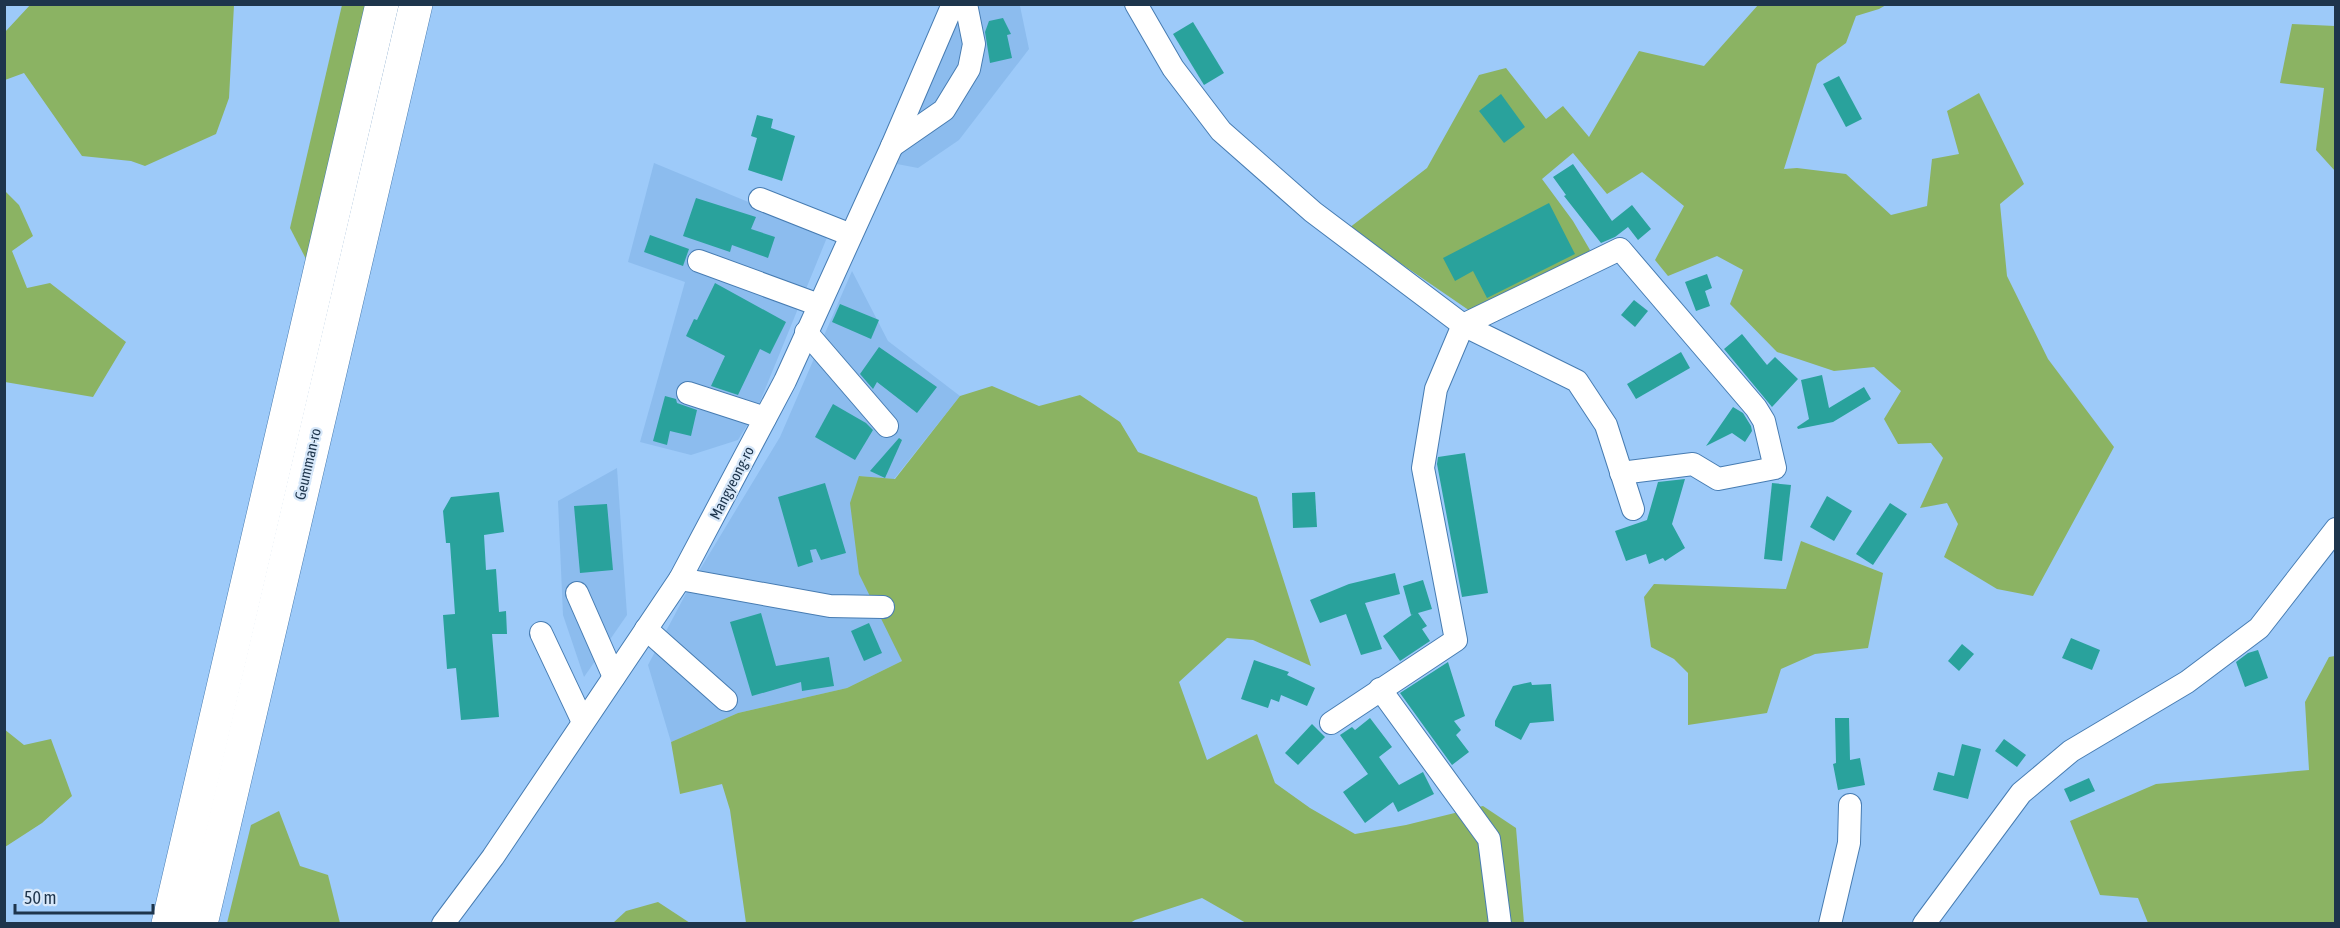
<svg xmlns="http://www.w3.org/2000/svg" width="2340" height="928" font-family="'Asap Condensed',sans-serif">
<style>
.built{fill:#8cbcee}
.green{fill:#8bb363}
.building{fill:#29a29c}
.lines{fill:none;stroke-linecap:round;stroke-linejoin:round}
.minor-casing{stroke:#477cb2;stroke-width:24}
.highway-casing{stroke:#477cb2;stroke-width:34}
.minor{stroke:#fff;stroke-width:22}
.highway{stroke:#fff;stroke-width:33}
.labels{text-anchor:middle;stroke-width:4.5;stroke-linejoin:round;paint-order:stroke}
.street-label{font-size:15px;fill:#1e354c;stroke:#d7e8fa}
</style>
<rect width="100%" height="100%" fill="#9dcaf9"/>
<g class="built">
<polygon points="1017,4 1020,6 1029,49 959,140 918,168 897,164 962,5"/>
<polygon points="654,163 828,235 757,409 738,440 691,455 640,442 685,282 628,262"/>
<polygon points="852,271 888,341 960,396 894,479 859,476 882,616 902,661 847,688 738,713 671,742 648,665 690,586 780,437"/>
<polygon points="617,468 627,615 584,677 563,615 558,501"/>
</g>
<g class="green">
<polygon points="31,4 234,5 229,98 216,134 145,166 131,161 82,156 24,73 5,80 5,32"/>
<polygon points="342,5 368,5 306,259 290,228"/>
<polygon points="1758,5 1886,5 1879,9 1856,16 1846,43 1817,64 1784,169 1797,168 1846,174 1891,215 1927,206 1932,159 1959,154 1947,111 1979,93 2024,184 2000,204 2007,276 2048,359 2114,447 2033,596 1997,589 1944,557 1958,524 1947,503 1920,508 1943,458 1931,443 1898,444 1884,419 1901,391 1874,367 1834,371 1777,352 1730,304 1743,270 1717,256 1668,276 1655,260 1684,206 1642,172 1607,194 1573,153 1542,179 1573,221 1590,250 1584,257 1473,313 1349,228 1427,168 1479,75 1506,68 1546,119 1563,106 1589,137 1639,51 1704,66"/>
<polygon points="2292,24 2335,26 2335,171 2316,150 2324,88 2280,83"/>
<polygon points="5,191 19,205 33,236 12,251 27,288 50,283 126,342 93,397 5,382"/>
<polygon points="992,386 1039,406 1080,395 1120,422 1138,452 1257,497 1311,666 1253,640 1227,638 1179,682 1207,760 1257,734 1275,783 1310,808 1355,834 1406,825 1483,806 1516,828 1524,923 1246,923 1202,898 1135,920 1130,923 746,923 730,810 722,784 680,794 671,742 738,713 847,688 902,661 859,574 850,503 859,476 895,479 960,396"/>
<polygon points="1801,541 1883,573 1868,648 1815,654 1781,669 1767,713 1688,725 1688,673 1674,659 1651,647 1644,597 1654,584 1786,589"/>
<polygon points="2335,656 2335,923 2148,923 2138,898 2100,895 2070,821 2156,784 2309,770 2305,702 2329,657"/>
<polygon points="4,729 24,745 51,739 72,796 42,823 5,847"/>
<polygon points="279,811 300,866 328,875 340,923 227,923 251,825"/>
<polygon points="658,902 690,923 613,923 626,911"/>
</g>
<g class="building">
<polygon points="1003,18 1011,34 1007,35 1012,58 990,63 985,32 989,21"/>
<polygon points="1193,22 1224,73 1204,85 1173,34"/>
<polygon points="1839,76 1862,119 1846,127 1823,84"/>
<polygon points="1501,94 1525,127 1504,143 1479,111"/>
<polygon points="757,115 773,119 771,128 795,136 782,181 748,170 757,138 751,136"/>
<polygon points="1573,164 1612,221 1632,205 1651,229 1638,240 1628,227 1615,237 1601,243 1564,196 1566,195 1553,177"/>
<polygon points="696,198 756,217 751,229 775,237 768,258 732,245 730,252 683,236"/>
<polygon points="1549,203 1575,254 1487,298 1473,271 1455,281 1443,258"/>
<polygon points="650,235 689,249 683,266 644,252"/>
<polygon points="1707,274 1712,288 1705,291 1710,306 1696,311 1685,282"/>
<polygon points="715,283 786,322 770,354 760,349 738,395 711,386 725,356 686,336 694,319 697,320"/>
<polygon points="1634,300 1648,311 1635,327 1621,315"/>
<polygon points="840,304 879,320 871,339 832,322"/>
<polygon points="1742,334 1767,365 1775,357 1798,379 1772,407 1724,349"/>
<polygon points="879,347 937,387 917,413 877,382 873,389 860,374"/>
<polygon points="1681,352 1690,368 1636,399 1627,384"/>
<polygon points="1822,375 1829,408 1864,387 1871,399 1833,422 1798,429 1797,427 1809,419 1801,380"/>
<polygon points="665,396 676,399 677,403 697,410 691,436 670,431 667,445 653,441"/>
<polygon points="833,404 866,423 873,430 855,460 815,437"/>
<polygon points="1733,407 1743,413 1751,426 1752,431 1745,442 1732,433 1706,446"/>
<polygon points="899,438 902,440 885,478 870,471"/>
<polygon points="1465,453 1488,593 1462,597 1437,464 1438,457"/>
<polygon points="1685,479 1672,524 1685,548 1665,561 1663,558 1649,564 1646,554 1626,561 1615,531 1647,520 1658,482"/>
<polygon points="825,483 846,553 821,560 816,549 810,550 813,562 798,567 778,497"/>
<polygon points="1772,483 1791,485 1782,561 1764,559"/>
<polygon points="499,492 504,532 484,535 486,570 496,569 499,612 506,611 507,634 492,634 499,717 461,720 456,668 447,669 443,615 455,614 450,543 446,543 443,511 451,497"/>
<polygon points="1315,492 1317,527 1293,528 1292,493"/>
<polygon points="1827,496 1852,511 1834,541 1810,527"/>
<polygon points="1890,503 1907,514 1873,565 1856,554"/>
<polygon points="607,504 613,570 580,573 574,506"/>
<polygon points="1395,573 1400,594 1365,603 1382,649 1361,655 1346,614 1320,623 1310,600 1349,584"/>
<polygon points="1423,580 1432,609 1418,613 1427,626 1422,629 1430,641 1400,661 1383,636 1413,614 1411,615 1403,586"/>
<polygon points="761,613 776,666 829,657 834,686 802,691 801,682 752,696 730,622"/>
<polygon points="869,623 882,653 864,661 851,631"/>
<polygon points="2071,638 2100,650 2092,670 2062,658"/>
<polygon points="1962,644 1974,654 1959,671 1948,661"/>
<polygon points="2258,650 2268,678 2245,687 2236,662 2248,653"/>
<polygon points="1254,660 1289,672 1287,675 1315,688 1307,706 1281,695 1279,702 1271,699 1268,708 1241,699"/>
<polygon points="1448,662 1465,716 1454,721 1461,730 1456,735 1469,752 1452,765 1400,693"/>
<polygon points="1531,682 1532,685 1551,684 1554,721 1530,723 1521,740 1495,726 1495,721 1513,686"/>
<polygon points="1370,718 1392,747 1379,757 1399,785 1423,772 1434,794 1398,812 1393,802 1365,823 1343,792 1368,774 1340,735 1352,727 1355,730"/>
<polygon points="1835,718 1849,718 1850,760 1860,758 1865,785 1838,790 1833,764 1836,763"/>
<polygon points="1312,724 1325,737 1298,765 1285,753"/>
<polygon points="2004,739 2026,755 2017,767 1995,751"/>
<polygon points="1962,744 1981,749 1968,799 1933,790 1938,772 1954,776"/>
<polygon points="2089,778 2095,791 2070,802 2064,789"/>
</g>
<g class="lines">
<defs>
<g id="minor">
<polyline points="1136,4 1173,68 1221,131 1313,212 1463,325 1577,381 1606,425 1633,509"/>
<polyline points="892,146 944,110 969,69 974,44 966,4"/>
<polyline points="760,199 851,235"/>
<polyline points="699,261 819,305"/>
<polyline points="806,332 887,426"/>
<polyline points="688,393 765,418"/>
<polyline points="680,579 830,606 883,607"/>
<polyline points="577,593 614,677"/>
<polyline points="646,629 726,700"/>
<polyline points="541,633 583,722"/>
<polyline points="1380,689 1489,839 1500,924"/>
<polyline points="1331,723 1456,640 1423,468 1436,389 1463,325 1620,249 1756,408 1764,421 1775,468 1718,479 1693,464 1621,473"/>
<polyline points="443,924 493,857 680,579 785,381 892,146 953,4"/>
<polyline points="1830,924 1849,843 1850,805"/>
<polyline points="1924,924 2021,793 2071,751 2187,682 2259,628 2336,529"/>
</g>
<g id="highway">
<polyline points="168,924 382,4"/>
<polyline points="201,924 416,4"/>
</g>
</defs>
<use href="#minor" class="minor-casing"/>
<use href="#highway" class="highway-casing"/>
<use href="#minor" class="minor"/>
<use href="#highway" class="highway"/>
</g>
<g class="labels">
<g class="street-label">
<text transform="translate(308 464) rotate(-77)" y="5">Geumman-ro</text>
<text transform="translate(732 483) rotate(-63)" y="5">Mangyeong-ro</text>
</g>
</g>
<rect width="2340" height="928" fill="none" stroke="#1e354c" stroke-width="12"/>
<path d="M15 904v9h138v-9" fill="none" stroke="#1e354c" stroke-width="3"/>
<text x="24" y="904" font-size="18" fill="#1e354c" stroke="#d7e8fa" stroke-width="4.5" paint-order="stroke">50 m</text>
</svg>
